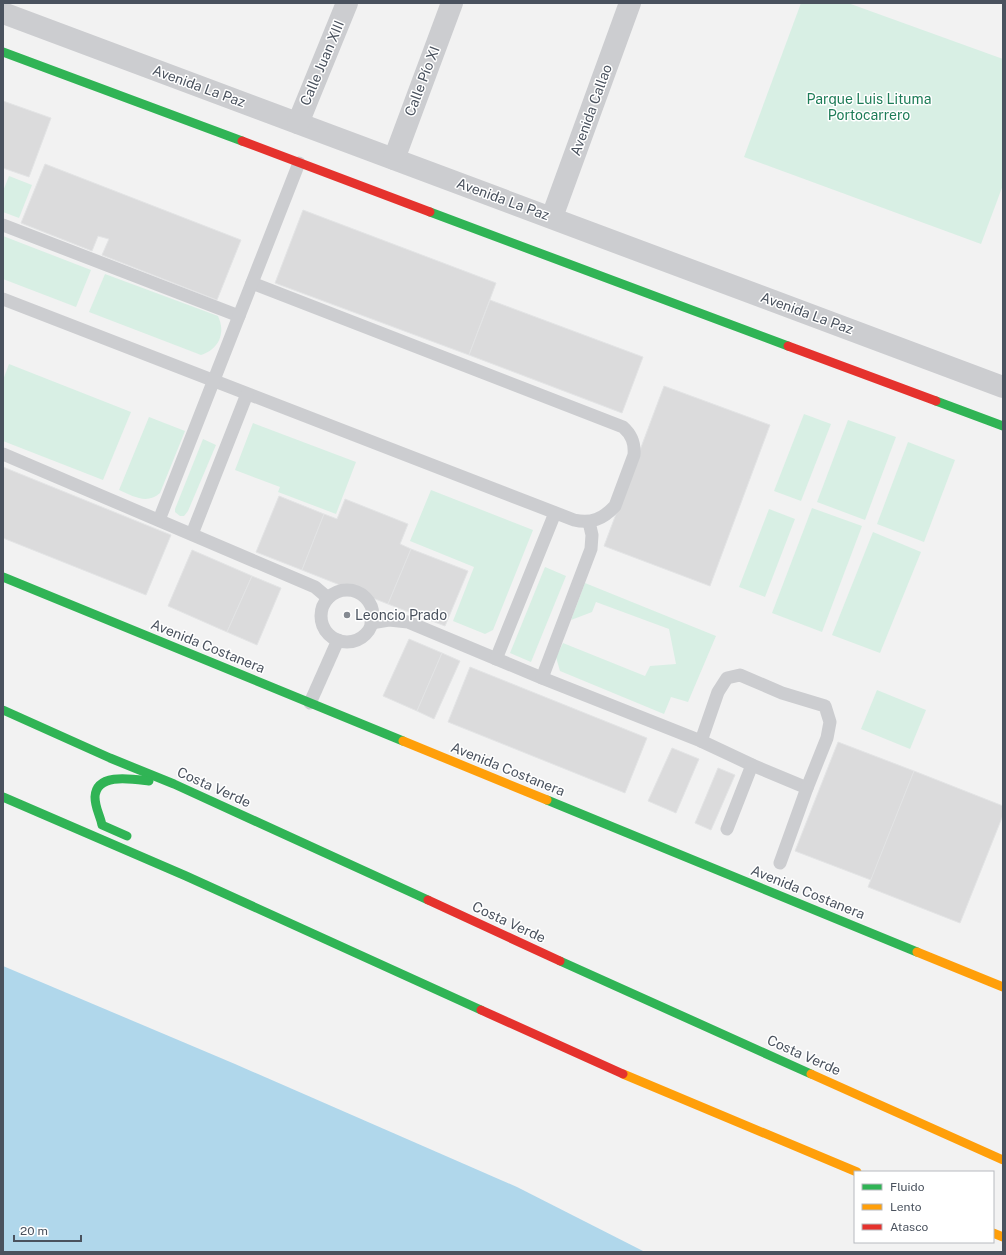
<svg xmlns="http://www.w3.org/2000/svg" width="1006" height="1255" font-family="'Public Sans',sans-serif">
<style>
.green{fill:#d8efe4}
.water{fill:#b0d7eb}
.building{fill:#dbdbdc;stroke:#e3e4e5}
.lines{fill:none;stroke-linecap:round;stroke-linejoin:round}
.lane{stroke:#cccdd0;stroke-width:13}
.street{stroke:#cccdd0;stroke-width:22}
.fast{stroke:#30b455;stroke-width:9}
.slow{stroke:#ff9f0a;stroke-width:9}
.jam{stroke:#e5322d;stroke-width:9}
.poi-dot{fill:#858a92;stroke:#fff;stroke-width:1.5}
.labels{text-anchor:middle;stroke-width:3;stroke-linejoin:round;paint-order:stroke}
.street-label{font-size:14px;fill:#4a525e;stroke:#fff}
.park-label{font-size:14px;fill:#1d7c57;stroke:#fff}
.poi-label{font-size:14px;fill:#4a525e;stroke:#fff;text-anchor:start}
</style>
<rect width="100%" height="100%" fill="#f2f2f2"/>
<g class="green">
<polygon points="801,3 848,3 1003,59 1003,185 981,244 744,157"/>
<polygon points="9,176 32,185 19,218 3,212 3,191"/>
<polygon points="3,236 91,270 76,307 3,279"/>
<path d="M105 274 218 316C226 333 219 349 201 355L89 312Z"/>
<polygon points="9,364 131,412 103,480 3,441 3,380"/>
<polygon points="804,414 831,424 801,501 774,491"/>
<path d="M149 417 185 431 160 493C147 505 133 496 119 490Z"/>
<polygon points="848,420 896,437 865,520 817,502"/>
<polygon points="253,423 356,462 336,514 278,492 280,487 235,470"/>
<polygon points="203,439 216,445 188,511 184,516 180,516 175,512 175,509"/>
<polygon points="908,442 955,460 924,542 877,524"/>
<polygon points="431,490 533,530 493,630 485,634 453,621 474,567 410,541"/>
<polygon points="812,508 862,526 822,632 772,613"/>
<polygon points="769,509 795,519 765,597 739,587"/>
<polygon points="873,532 921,552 880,653 832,635"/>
<polygon points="545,567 566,576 531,662 510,653"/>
<polygon points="585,583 716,636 688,702 671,697 664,714 560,671 556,657 563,643 645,676 650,666 676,664 669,629 596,602 592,612 571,620"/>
<polygon points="877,690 926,710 910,749 861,729"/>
</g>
<polygon class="water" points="3,966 235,1064 517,1187 645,1252 3,1252"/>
<g class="building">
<polygon points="3,101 51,118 29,177 3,168"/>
<polygon points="45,164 241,240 217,300 102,255 109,239 98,236 92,251 21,223"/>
<polygon points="303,210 496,283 469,355 275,283"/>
<polygon points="490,300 643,357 622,413 469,355"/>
<polygon points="664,386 770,425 710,586 604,546"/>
<polygon points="3,467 171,535 146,595 3,538"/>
<polygon points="279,496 324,514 302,570 256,552"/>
<polygon points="345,499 408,524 400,544 411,549 388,604 302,570 324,514 337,519"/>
<polygon points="411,549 468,571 445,626 388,604"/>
<polygon points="192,550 252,576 227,632 168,606"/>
<polygon points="252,576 281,588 257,645 227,632"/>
<polygon points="409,639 442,653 417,711 383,696"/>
<polygon points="442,653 460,661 434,719 417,711"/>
<polygon points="470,667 647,738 625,793 448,722"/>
<polygon points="838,742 914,771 871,880 795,851"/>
<polygon points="672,748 699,759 676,813 648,801"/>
<polygon points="718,768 735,775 711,830 695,823"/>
<polygon points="914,771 1003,806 1003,815 960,923 868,887"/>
</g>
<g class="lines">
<g class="lane">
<polyline points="3,225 239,316"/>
<path d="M3 299 574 520C591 524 603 519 615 506L634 455C635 443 632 435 623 427L252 283"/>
<polyline points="3,454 315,587 328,598"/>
<polyline points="159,520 299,163"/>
<polyline points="192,534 247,394"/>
<circle cx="347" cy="616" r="26"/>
<polyline points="371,623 389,620 408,622 542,678 701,741 752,765 807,788"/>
<polyline points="496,659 555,513"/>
<polyline points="542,678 591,549 592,535 589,522"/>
<polyline points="310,703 338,640"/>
<polyline points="701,741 718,692 727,678 740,675 782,693 825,706 830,722 827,738 807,788 780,863"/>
<polyline points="727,829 752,765"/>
</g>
<g class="street">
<polyline points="3,13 1003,387"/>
<polyline points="298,123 347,3"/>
<polyline points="394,159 452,3"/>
<polyline points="552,217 630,3"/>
</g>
<g class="fast">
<polyline points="3,52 242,141"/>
<polyline points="430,212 788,346"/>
<polyline points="936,401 1003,426"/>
<polyline points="3,577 403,741"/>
<polyline points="3,710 110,758 174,784 428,900"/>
<polyline points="3,797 186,876 481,1010"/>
<polyline points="547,800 917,952"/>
<path d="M127 836 102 825C100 815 95 808 95 797 96 772 133 779 149 781"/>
<polyline points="560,961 811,1074"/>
</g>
<g class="slow">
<polyline points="403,741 547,800"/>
<polyline points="917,952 1003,987"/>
<polyline points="623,1074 857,1172"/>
<polyline points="811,1074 1003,1160"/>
<polyline points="993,1233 1003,1237"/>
</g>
<g class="jam">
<polyline points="242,141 430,212"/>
<polyline points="788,346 936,401"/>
<polyline points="428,900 560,961"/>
<polyline points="481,1010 623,1074"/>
</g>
</g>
<circle class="poi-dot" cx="347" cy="615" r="4"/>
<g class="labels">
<g class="street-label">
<text transform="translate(322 63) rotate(-67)" y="5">Calle Juan XIII</text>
<text transform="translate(422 81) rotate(-69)" y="5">Calle Pío XI</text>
<text transform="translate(199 86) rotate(20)" y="5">Avenida La Paz</text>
<text transform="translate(591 110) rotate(-70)" y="5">Avenida Callao</text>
<text transform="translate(503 199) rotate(20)" y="5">Avenida La Paz</text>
<text transform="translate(807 313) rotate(20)" y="5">Avenida La Paz</text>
<text transform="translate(208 646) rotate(22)" y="5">Avenida Costanera</text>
<text transform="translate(508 769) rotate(22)" y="5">Avenida Costanera</text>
<text transform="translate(214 787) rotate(24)" y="5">Costa Verde</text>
<text transform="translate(808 892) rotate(22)" y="5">Avenida Costanera</text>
<text transform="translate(509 922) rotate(25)" y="5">Costa Verde</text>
<text transform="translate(804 1055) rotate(24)" y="5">Costa Verde</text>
</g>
<g class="park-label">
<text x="869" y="104">Parque Luis Lituma<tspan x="869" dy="16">Portocarrero</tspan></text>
</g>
<g class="poi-label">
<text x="355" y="620">Leoncio Prado</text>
</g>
</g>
<rect width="1006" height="1255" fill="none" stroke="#4a525e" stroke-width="8"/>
<rect x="854" y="1171" width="140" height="72" fill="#ffffff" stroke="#b7babf"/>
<rect x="862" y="1184" width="20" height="6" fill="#30b455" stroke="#b7babf"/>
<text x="890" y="1191" font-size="12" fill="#4a525e">Fluido</text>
<rect x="862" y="1204" width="20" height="6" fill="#ff9f0a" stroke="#b7babf"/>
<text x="890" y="1211" font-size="12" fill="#4a525e">Lento</text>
<rect x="862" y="1224" width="20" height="6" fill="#e5322d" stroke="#b7babf"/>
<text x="890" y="1231" font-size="12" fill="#4a525e">Atasco</text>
<path d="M14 1235v6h67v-6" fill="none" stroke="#4a525e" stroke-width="2"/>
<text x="20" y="1235" font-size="12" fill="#4a525e" stroke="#ffffff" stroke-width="3" paint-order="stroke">20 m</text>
</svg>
